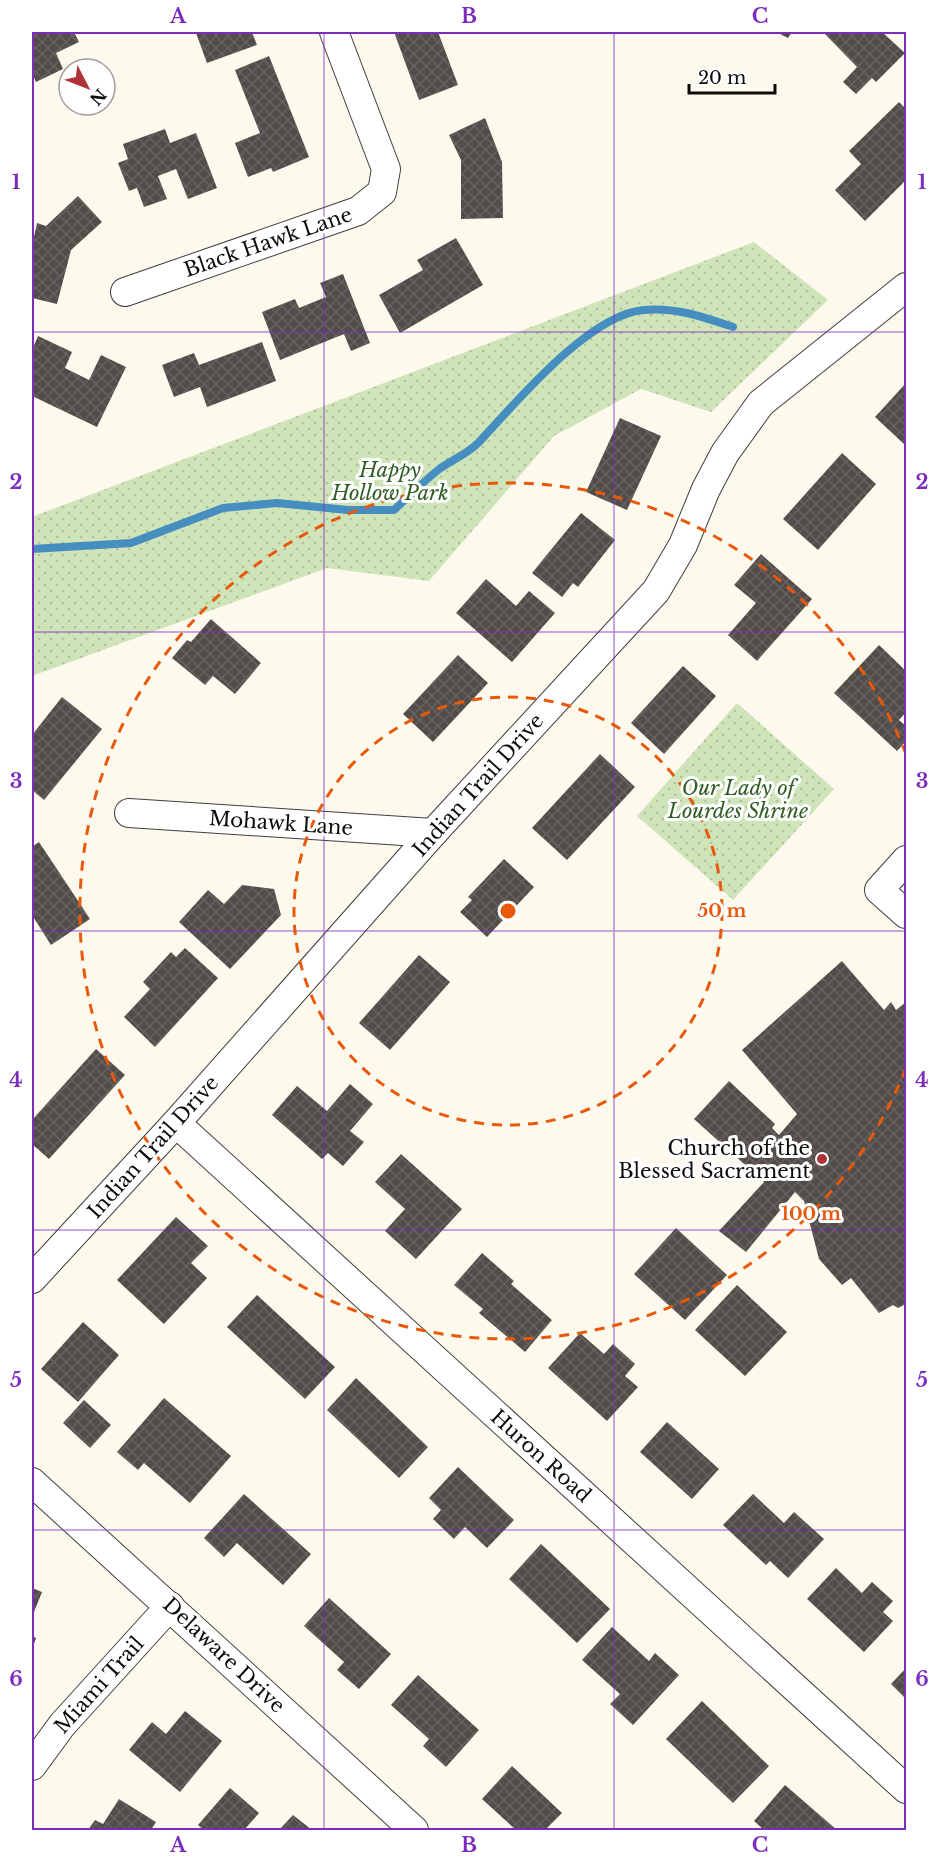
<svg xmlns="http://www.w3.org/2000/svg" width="938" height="1862" font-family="'Libre Baskerville',serif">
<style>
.park{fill:url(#park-dots)}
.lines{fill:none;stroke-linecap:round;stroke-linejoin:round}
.stream{stroke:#458ebf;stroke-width:8}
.building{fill:url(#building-cross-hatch)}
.minor-casing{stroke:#3f3f3f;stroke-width:30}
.minor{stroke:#fff;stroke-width:28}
.grid{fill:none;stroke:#7b2cbf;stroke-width:1.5;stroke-opacity:0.55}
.ring{fill:none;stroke:#e8590c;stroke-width:3;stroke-dasharray:10 8}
.poi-dot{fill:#ad3338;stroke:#fff;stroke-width:2}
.labels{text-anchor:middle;stroke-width:6;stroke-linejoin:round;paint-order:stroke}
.street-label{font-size:20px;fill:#0c0c0c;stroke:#fff}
.park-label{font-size:20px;font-style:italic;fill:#2f5d23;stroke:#fff}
.poi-label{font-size:20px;fill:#0c0c0c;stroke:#fff;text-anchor:end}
.centre{fill:#e8590c;stroke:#fff;stroke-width:3}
.ring-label{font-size:18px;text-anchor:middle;font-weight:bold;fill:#e8590c;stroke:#fff;stroke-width:6;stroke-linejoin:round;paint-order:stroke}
.neatline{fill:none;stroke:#7b2cbf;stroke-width:2}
.grid-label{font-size:20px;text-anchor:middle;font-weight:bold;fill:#7b2cbf}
</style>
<defs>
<pattern id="park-dots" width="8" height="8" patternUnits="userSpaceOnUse" patternTransform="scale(1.5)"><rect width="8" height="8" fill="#d0e4ba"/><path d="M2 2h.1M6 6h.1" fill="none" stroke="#b1c29f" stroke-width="1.8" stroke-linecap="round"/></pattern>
<pattern id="building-cross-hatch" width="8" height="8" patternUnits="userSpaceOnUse" patternTransform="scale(1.5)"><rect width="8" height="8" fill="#534d4a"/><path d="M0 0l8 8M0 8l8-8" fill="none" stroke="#676260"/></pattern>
</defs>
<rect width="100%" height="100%" fill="#fdfaed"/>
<g class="park">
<polygon points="754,242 828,300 711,412 641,389 554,436 429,581 327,568 32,676 32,517"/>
<polygon points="737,703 834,789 733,900 637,816"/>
</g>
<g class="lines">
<path class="stream" d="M32 549 131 543 223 508 277 503 348 510H394C408 497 423 482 438 470 451 460 468 454 479 442 515 404 589 314 644 310 676 307 703 317 733 327"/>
</g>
<g class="building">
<polygon points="32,32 74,32 79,42 56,53 63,69 36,82 32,73"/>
<polygon points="201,32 252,32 257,45 207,63 196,33"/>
<polygon points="394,32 438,32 458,85 419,100"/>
<polygon points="776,32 792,32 788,38"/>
<polygon points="823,32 882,32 905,53 876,82 872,78 856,94 843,82 857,67"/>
<polygon points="269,56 309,157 273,172 271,168 248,177 235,143 260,133 235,70"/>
<polygon points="899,102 906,109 906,180 865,221 835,190 861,164 849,151"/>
<polygon points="485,118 502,162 503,218 461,219 461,160 449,135"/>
<polygon points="165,129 170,143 196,133 217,188 188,199 176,169 158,176 167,199 144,207 137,188 129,191 118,163 128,159 123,144"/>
<polygon points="78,196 102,222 71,250 57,304 32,298 32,246 37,223 46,226"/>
<polygon points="456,238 483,285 400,333 379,295 423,270 417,260"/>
<polygon points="343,274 370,343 351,351 344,334 280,360 262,312 295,299 299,308 326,297 320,283"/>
<polygon points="38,336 72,352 65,368 89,380 101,355 126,367 97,427 32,396 32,350"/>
<polygon points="262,342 276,381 207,407 200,387 174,397 162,365 194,353 199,365"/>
<polygon points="906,383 906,442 904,444 875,417"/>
<polygon points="620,418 661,436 627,510 586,492"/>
<polygon points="842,453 876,484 818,550 783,519"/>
<polygon points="581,513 615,540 578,587 573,583 562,597 532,573"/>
<polygon points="761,554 812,599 757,661 728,635 756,603 734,585"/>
<polygon points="486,579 516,606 529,591 555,613 512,662 456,613"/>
<polygon points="211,619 261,663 235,694 213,676 205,685 172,658 187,640 191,642"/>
<polygon points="879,645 906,671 906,712 899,720 906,726 906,741 897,751 834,693"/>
<polygon points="458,655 488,683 433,742 403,714"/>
<polygon points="683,666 716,696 664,754 631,723"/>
<polygon points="62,697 102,729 44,800 32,790 32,735"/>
<polygon points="600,754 635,787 567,860 532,828"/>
<polygon points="39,842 90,919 51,945 32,915 32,847"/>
<polygon points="504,859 534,887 487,937 460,912 472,900 468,897"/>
<polygon points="242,885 274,889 281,915 230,969 179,922 208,890 224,904"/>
<polygon points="185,948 218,978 155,1047 124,1017 150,989 143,982 171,952 176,957"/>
<polygon points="419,955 450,982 390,1050 359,1023"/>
<polygon points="842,961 884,1010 891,1002 896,1010 906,1002 906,1304 898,1308 893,1305 879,1313 851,1278 842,1285 819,1259 804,1201 795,1192 746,1252 719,1231 764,1182 694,1119 729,1081 775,1124 772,1128 779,1135 797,1114 742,1050"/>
<polygon points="96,1049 125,1075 49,1159 32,1144 32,1120"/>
<polygon points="350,1084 373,1104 350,1131 364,1142 343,1166 328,1153 322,1159 272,1115 297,1086 327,1111"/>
<polygon points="401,1154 462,1209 416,1259 385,1231 405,1209 375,1182"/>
<polygon points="176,1217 208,1246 191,1263 207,1278 164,1324 117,1280"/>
<polygon points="676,1228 727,1275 685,1320 634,1274"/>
<polygon points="482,1253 514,1281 511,1284 552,1320 525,1352 479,1313 483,1309 454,1285"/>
<polygon points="737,1285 787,1332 745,1376 695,1330"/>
<polygon points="257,1295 335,1367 305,1399 227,1327"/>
<polygon points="83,1322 119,1355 78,1402 41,1369"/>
<polygon points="580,1333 604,1354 613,1344 635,1364 625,1376 638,1387 607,1421 548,1368"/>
<polygon points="356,1378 428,1447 399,1478 327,1410"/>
<polygon points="164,1398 231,1456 190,1503 144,1463 138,1470 117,1452"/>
<polygon points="84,1400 111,1425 90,1448 63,1423"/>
<polygon points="667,1422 719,1469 692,1499 640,1452"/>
<polygon points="458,1467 514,1520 487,1548 465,1527 454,1539 433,1519 441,1510 429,1498"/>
<polygon points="244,1494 311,1554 283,1585 237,1543 224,1557 204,1538"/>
<polygon points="753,1494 784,1523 794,1512 824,1539 788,1578 770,1561 766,1565 723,1525"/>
<polygon points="541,1544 610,1609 577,1643 509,1579"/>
<polygon points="836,1568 862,1593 872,1582 893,1601 883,1612 893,1621 864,1652 807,1599"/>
<polygon points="32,1588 42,1592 32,1617"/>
<polygon points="329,1598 391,1654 359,1689 337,1670 344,1662 304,1626"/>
<polygon points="612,1627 649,1661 655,1653 679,1675 633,1725 610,1704 620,1694 582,1660"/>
<polygon points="32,1636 36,1638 32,1650"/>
<polygon points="906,1668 906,1699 891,1684"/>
<polygon points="418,1675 479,1730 446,1767 423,1746 429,1739 391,1705"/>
<polygon points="702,1701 769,1766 733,1803 666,1739"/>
<polygon points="185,1711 222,1741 180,1792 129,1750 152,1722 166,1734"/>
<polygon points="512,1766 562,1813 545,1830 516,1830 482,1799"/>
<polygon points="785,1785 837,1830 764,1830 754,1821"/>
<polygon points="230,1788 259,1813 244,1830 204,1830 198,1825"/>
<polygon points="119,1799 156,1822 151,1830 88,1830 95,1820 103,1824"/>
<polygon points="293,1815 312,1830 279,1830"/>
</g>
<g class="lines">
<defs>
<g id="minor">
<polyline points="125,292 358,211 382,192 386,169 334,32"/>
<polyline points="129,813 433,833"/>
<polyline points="906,860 879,890 906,914"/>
<polyline points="176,1123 906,1789"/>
<polyline points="32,1279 176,1123 433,833 656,591 683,545 706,489 725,453 761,403 906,287"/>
<polyline points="32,1482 414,1830"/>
<polyline points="32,1766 62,1725 170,1606"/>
</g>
</defs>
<use href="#minor" class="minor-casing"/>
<use href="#minor" class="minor"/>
</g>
<path class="grid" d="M324 32V1830M614 32V1830M32 332H906M32 632H906M32 931H906M32 1230H906M32 1530H906"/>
<g class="ring">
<circle cx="508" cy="911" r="214"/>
<path d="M906 1068A428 428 0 1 1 906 754"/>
</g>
<circle class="poi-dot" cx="822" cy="1159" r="6"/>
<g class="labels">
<g class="street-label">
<text transform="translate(268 242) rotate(-19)" y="7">Black Hawk Lane</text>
<text transform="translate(478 785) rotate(-48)" y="7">Indian Trail Drive</text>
<text transform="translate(281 823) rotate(4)" y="7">Mohawk Lane</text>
<text transform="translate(153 1147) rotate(-48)" y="7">Indian Trail Drive</text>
<text transform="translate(541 1456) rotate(42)" y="7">Huron Road</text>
<text transform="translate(224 1655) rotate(43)" y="7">Delaware Drive</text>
<text transform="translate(99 1685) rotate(-48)" y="7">Miami Trail</text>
</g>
<g class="park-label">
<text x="390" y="477">Happy<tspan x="390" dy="23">Hollow Park</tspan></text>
<text x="738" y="795">Our Lady of<tspan x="738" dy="23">Lourdes Shrine</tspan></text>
</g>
<g class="poi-label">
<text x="810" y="1155">Church of the<tspan x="810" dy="23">Blessed Sacrament</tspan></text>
</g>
</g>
<circle cx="508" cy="911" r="9" class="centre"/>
<g class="ring-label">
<text x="722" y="917">50 m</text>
<text x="811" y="1220">100 m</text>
</g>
<rect width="938" height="1862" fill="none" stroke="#ffffff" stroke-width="66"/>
<g transform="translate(87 87) rotate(132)"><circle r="28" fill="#ffffff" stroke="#9e9e9e" stroke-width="1.5"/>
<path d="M0-4.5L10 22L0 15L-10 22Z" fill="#ad3338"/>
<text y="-9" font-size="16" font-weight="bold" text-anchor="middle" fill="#0c0c0c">N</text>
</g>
<path d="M689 84v9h86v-9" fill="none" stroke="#0c0c0c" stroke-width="3"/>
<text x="698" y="84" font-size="18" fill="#0c0c0c" stroke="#ffffff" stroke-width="4.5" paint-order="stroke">20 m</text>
<rect x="33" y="33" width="872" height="1796" class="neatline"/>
<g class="grid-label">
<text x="178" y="23">A</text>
<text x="469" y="23">B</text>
<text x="760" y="23">C</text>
<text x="16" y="189">1</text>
<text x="922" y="189">1</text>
<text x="16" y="489">2</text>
<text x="922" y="489">2</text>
<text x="16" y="788">3</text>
<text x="922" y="788">3</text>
<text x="16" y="1087">4</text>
<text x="922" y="1087">4</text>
<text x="16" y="1387">5</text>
<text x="922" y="1387">5</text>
<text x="16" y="1686">6</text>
<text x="922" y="1686">6</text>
<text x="178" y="1852">A</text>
<text x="469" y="1852">B</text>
<text x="760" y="1852">C</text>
</g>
</svg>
